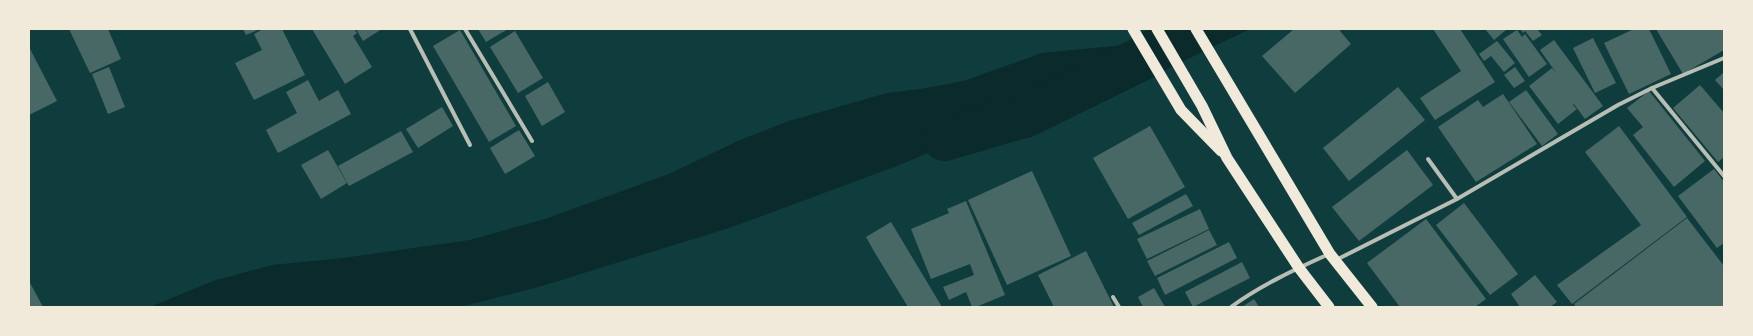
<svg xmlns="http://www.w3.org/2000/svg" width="1753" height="336" font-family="Montserrat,sans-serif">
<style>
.water{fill:#0a2a2b}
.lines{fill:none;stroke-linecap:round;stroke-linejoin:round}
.river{stroke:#0a2a2b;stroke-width:44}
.building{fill:#486865}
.minor{stroke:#b8beb3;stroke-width:4}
.trunk{stroke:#f1e9da;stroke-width:11}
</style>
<rect width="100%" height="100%" fill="#0f3d3e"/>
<polygon class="water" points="1157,29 1250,29 1146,79 1090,76 1011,118 902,164 732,227 542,286 460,307 150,307 213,281 272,265 343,258 470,240 545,219 669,174 740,140 789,121 887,93 920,89 964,81 1042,53 1124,45"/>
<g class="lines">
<polyline class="river" points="944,139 1027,115 1145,57 1188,29"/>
</g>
<g class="building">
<polygon points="69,29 108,29 121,59 90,73"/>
<polygon points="243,29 260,29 246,35"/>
<polygon points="263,29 282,29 305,75 254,100 235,63 262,50 254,34"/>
<polygon points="312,29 354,29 357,33 353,36 372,67 345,84"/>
<polygon points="356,29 382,29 363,41"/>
<polygon points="478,29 508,29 486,42"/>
<polygon points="1294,29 1341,29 1340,31 1351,44 1295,93 1262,56"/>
<polygon points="1433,29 1460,29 1495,82 1435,120 1420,98 1461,71"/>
<polygon points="1485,29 1507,29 1494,40"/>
<polygon points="1520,29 1537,29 1542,35 1533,41 1525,31 1523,33"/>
<polygon points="1634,29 1649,29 1671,74 1629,94 1604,43"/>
<polygon points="1656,29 1724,29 1724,50 1683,74"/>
<polygon points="460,30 516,126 489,142 433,46"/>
<polygon points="1517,30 1522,37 1525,34 1547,64 1529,77 1503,39"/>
<polygon points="515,31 543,78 518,93 490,47"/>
<polygon points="1593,38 1616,83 1595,93 1573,48"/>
<polygon points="1554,40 1603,106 1585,119 1574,104 1577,101 1573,105 1577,109 1558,124 1529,86 1552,68 1557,74 1540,50"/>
<polygon points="1497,41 1515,63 1504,72 1491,56 1484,61 1479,54"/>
<polygon points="29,47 57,101 29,115"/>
<polygon points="109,67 125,107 108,114 92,74"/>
<polygon points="1515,67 1525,81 1514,88 1504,75"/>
<polygon points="1724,72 1724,90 1715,80"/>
<polygon points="308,80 319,101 338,90 351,114 278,153 266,130 297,113 286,92"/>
<polygon points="548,82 565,112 542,126 525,96"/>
<polygon points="1700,85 1724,113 1724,157 1718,162 1673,108"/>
<polygon points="1398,87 1425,120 1349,181 1323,148"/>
<polygon points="1526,90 1558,134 1542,146 1509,102"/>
<polygon points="1649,91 1705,161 1674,187 1633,135 1643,127 1627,108"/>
<polygon points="1503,94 1537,144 1476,182 1438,127 1478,100 1483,107"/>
<polygon points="442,107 453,126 418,148 406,129"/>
<polygon points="1150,126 1185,187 1128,219 1093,158"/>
<polygon points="1619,126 1687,217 1572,304 1557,285 1641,225 1585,152"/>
<polygon points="519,130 535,156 505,174 490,148"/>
<polygon points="401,131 413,152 349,186 338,166"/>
<polygon points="328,150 347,183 321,199 301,165"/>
<polygon points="1407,150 1433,185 1359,241 1332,207"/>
<polygon points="1714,169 1724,182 1724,243 1717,248 1678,196"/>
<polygon points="1032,171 1071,256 1007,285 968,200"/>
<polygon points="1186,194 1193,206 1139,235 1132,223"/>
<polygon points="966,201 1005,295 976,307 972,307 966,292 949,300 943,287 974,275 970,264 931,279 911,229 949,213 947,209"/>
<polygon points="1464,203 1518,274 1490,295 1436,225"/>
<polygon points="1200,209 1209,229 1147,259 1137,239"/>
<polygon points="1687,218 1724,266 1724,307 1576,307 1574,304"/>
<polygon points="1426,219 1486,299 1475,307 1400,307 1367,263"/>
<polygon points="891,222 942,307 908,307 875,253 866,237"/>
<polygon points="1209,230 1217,245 1155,276 1147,261"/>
<polygon points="1229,242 1237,258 1165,295 1157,278"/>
<polygon points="1086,251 1114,307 1054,307 1038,275"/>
<polygon points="1242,262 1250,278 1193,307 1185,292"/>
<polygon points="1535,275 1557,302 1550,307 1520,307 1511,294"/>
<polygon points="29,281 43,307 29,307"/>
<polygon points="1154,288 1165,307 1143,307 1138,297"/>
<polygon points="1254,299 1259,307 1242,307"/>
</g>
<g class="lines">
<g class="minor">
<polyline points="410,29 470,145"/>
<polyline points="465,29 532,141"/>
<polyline points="1724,58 1652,88 1724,176"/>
<polyline points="1428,159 1457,199"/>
<polyline points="1336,260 1457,199 1618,105 1652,88"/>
<polyline points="1113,297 1119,307"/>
<path d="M1231 307C1261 285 1296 269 1329 254"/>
</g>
<g class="trunk">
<polyline points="1133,29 1181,110 1221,151"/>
<polyline points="1157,29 1202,106 1227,158 1299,268 1329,307"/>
<polyline points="1196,29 1330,254 1372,307"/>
</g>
</g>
<rect width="1753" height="336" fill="none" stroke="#f1e9da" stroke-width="60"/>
</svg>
